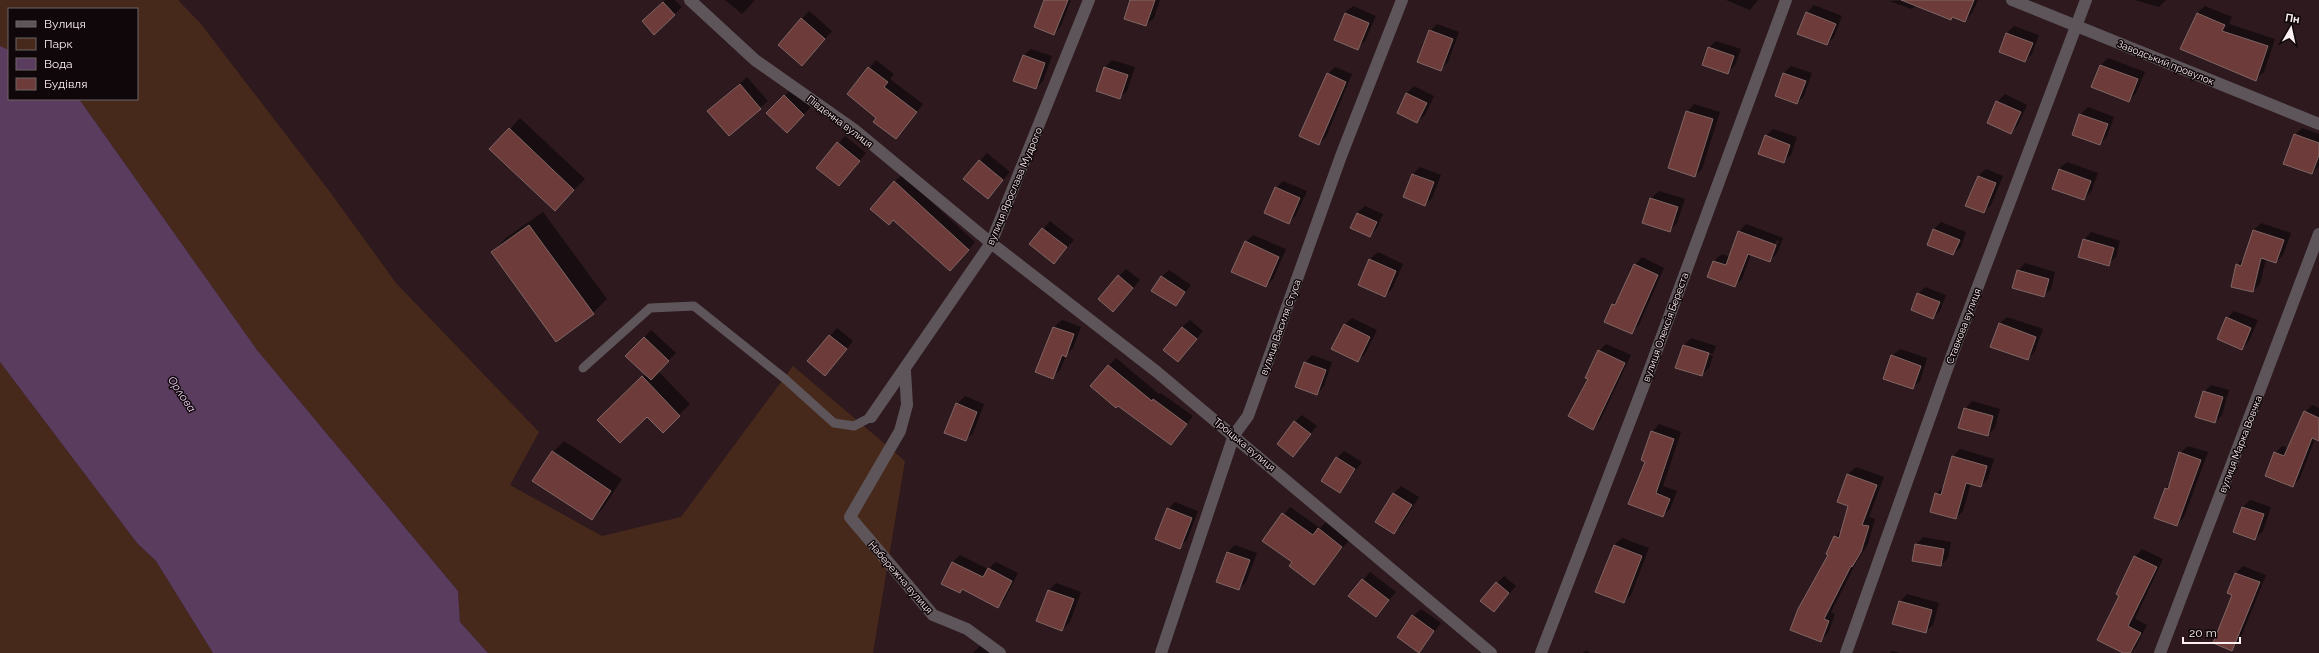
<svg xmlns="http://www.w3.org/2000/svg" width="2319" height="653" font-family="Raleway,sans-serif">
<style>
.green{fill:#47291c}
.water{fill:#5a3c5f}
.shadow{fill:#0007;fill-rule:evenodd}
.building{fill:#6d3c3a;stroke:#806664}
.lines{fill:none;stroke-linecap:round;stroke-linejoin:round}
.service{stroke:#5e555a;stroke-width:9}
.minor{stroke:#5e555a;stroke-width:12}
.labels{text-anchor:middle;stroke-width:3;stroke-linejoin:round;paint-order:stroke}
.street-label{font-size:10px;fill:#feeff2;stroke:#0f0709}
.water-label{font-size:11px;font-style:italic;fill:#f3d4f9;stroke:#0f0709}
</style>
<rect width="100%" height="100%" fill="#2d191e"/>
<g class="green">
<polygon points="0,0 178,0 201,24 330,192 396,283 539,432 510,485 602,536 681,517 793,366 905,461 873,653 488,653 460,622 458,591 257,350 79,99 137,99 137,9 9,9 9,50 0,46"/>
<polygon points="0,362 137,543 156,561 213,653 0,653"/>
</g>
<polygon class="water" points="0,46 9,50 9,99 79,99 257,350 458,591 460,622 488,653 213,653 156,561 137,543 0,362"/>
<g class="shadow">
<polygon points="665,0 675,0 682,7 654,33 651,14"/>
<polygon points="725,0 755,0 742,14"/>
<polygon points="1045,0 1071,0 1061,26 1054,34"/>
<polygon points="1131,0 1160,0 1154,18 1146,25"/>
<polygon points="1726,0 1758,0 1750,10"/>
<polygon points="1978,0 1972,13 1965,21 1953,16 1951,19 1916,6 1912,9 1889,1"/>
<polygon points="2135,0 2166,0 2159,7"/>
<polygon points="1814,5 1842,16 1834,37 1827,44 1807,13"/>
<polygon points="1353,6 1376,16 1365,41 1358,48 1345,13"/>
<polygon points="2205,6 2232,17 2229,24 2275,39 2264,72 2256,79 2182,49 2197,13"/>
<polygon points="809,11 832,31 809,57 779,45"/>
<polygon points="1437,24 1459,32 1448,62 1440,70 1430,31"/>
<polygon points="2014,26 2039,35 2032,54 2025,61 2000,52 2007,33"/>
<polygon points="1716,41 1741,49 1735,65 1728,72 1709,48"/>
<polygon points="1031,49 1052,56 1043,81 1036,88 1023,56"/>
<polygon points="2108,58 2145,72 2136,93 2129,101 2093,87 2101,65"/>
<polygon points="876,60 894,74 890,79 923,104 896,138 878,118 848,94"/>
<polygon points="1112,60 1135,67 1127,91 1119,98 1097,90 1105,67"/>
<polygon points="1791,66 1812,73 1804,96 1797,103 1776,96 1784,73"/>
<polygon points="1335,67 1352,74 1326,137 1319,144 1328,74"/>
<polygon points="747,77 768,101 729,135 716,104"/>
<polygon points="1414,86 1434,96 1425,115 1417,122 1398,112 1407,93"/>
<polygon points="792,88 811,107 787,131 768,113"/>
<polygon points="2005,94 2027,105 2018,125 2011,133 1997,102"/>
<polygon points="1694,104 1720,112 1702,169 1695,176 1687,112"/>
<polygon points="2088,107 2114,117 2107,136 2100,144 2080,115"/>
<polygon points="520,118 585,179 565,199 510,129"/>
<polygon points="2302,128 2319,134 2319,166 2312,173 2295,135"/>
<polygon points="1773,129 1797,137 1791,155 1783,162 1766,136"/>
<polygon points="845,136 866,153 846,177 818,167"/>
<polygon points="987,153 1010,172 988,197 980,161"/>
<polygon points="2067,162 2098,173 2091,192 2084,199 2059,169"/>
<polygon points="1420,167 1441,175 1432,198 1425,205 1404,197 1413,174"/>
<polygon points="1986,169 2003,176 1991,205 1983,212 1978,176"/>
<polygon points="902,175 975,242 957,262 894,182"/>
<polygon points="1283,181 1307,191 1296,215 1289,223 1276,188"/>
<polygon points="1659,191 1685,199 1677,223 1670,230 1643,222 1651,198"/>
<polygon points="1365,206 1383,214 1377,228 1370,236 1357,213"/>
<polygon points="543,212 607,299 593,313 492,252 506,238"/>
<polygon points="1050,221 1074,240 1054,262 1030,244"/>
<polygon points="1941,222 1966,232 1961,247 1953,254 1934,229"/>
<polygon points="2261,223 2291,233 2283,255 2276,262 2266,259 2260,284 2253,291 2237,265 2244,258 2254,230"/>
<path d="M1746 224 1783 238 1777 253 1770 261 1751 254 1742 279 1734 286 1709 276 1714 261 1722 254 1730 257 1739 232ZM1777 240 1779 241 1774 253H1772Z"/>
<polygon points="2091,232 2120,241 2116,257 2108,264 2084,240"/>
<polygon points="1253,235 1286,249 1273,279 1265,286 1246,242"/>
<polygon points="1378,252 1403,264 1392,289 1384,296 1359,285 1370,259"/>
<polygon points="1642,257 1664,268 1639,325 1631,332 1613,304 1620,297 1635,265"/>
<polygon points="2025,263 2055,272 2051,289 2043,296 2018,271"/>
<polygon points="1126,269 1140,280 1120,303 1119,276"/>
<polygon points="1169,270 1191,285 1175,305 1161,277"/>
<polygon points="1925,287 1946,295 1940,311 1933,318 1918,294"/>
<polygon points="2234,311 2258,320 2249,341 2242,349 2227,318"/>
<polygon points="2007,317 2043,329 2035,351 2028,359 1999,324"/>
<polygon points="1352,318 1377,330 1365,354 1358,361 1344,325"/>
<polygon points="1062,320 1081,327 1073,348 1066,355 1060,370 1053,377 1047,348 1054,327"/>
<polygon points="1190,320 1203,331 1178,361 1182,327"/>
<polygon points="837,328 853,341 832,367 809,361"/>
<polygon points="651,330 676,353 658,371 690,404 663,431 647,415 598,420 646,374 627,356"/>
<polygon points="1691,338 1716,346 1713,354 1687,345 1687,347 1713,356 1709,368 1701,375 1676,367 1684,345"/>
<polygon points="1606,344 1631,355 1600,421 1593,428 1589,379 1599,351"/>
<polygon points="1900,349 1927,358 1920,381 1912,388 1892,356"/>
<polygon points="1312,355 1332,362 1324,386 1317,394 1305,363"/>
<polygon points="1116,358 1159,394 1161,393 1193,416 1171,444 1091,386"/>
<polygon points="2211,385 2229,390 2222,415 2215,422 2204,392"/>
<polygon points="965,396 984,404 973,433 965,440 957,404"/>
<polygon points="1972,401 2000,409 1995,428 1988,435 1965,409"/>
<path d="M2312 405 2319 408V440L2315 439 2300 478 2293 486 2275 453 2282 446 2289 448 2305 412ZM2277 453 2289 457 2277 455Z"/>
<polygon points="1302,415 1317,426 1293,455 1295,422"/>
<polygon points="1659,424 1681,432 1663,486 1677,491 1670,509 1662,516 1646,461 1652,432"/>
<polygon points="564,441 622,479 603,508 592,519 553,452"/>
<polygon points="2188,446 2208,452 2184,517 2177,525 2165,488 2171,483 2180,453"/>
<polygon points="1960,449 1994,459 1988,479 1981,486 1971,483 1963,511 1956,518 1936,494 1944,486 1953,457"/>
<polygon points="1344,451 1362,462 1340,492 1337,458"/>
<polygon points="1856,467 1884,477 1869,517 1875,519 1868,544 1856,563 1831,612 1835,614 1828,633 1820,641 1830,554 1835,537 1842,530 1850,505 1838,501 1848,474"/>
<polygon points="1401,486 1419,497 1401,526 1394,533 1393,494"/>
<polygon points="2250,500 2271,507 2263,531 2255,539 2243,507"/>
<polygon points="1175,502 1198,511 1187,540 1179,547 1168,509"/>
<polygon points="1290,507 1320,528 1326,522 1349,540 1314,583 1293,562 1264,540"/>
<polygon points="1923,537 1951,542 1948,558 1941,565 1916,545"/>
<polygon points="1622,538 1649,548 1631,595 1624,602 1597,592 1614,545"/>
<polygon points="1235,545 1257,553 1246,582 1239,589 1228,552"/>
<polygon points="2142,549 2163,559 2135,619 2147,625 2136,647 2130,653 2125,653 2121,595 2135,557"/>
<polygon points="960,555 988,569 996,562 1018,573 1005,599 998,606 963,588 960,592 953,562"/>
<polygon points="2243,566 2266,575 2239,642 2231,649 2236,573"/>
<polygon points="1370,572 1396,592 1375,616 1350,596"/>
<polygon points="1504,576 1516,586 1501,603 1497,583"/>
<polygon points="1056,583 1081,592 1070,622 1062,630 1049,590"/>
<polygon points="1907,594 1939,603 1933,625 1925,632 1900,602"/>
<polygon points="1421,609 1441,623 1418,652 1413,616"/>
<polygon points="983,643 997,653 973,653"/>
<polygon points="1586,650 1590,653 1583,653"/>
<polygon points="1892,651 1900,653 1890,653"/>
</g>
<g class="building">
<polygon points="1044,0 1068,0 1054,35 1034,27"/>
<polygon points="1130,0 1155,0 1146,26 1124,19"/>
<polygon points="1901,0 1974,0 1965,22 1952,17 1951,20"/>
<polygon points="663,2 675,15 654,35 642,21"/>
<polygon points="1806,12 1836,24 1827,45 1797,34"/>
<polygon points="1345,13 1369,23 1358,50 1334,40"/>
<polygon points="2197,13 2225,25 2222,31 2268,46 2256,81 2180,49"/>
<polygon points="801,18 825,39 802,66 778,45"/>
<polygon points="1429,30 1453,39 1441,71 1417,62"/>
<polygon points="2006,33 2033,43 2025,62 1999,52"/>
<polygon points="1708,47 1734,56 1728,74 1702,65"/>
<polygon points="1023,55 1045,63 1036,89 1013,81"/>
<polygon points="2100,65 2138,79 2129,102 2091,87"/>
<polygon points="868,67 888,82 884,87 917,112 896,139 873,122 876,118 847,94"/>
<polygon points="1104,67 1128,75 1120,99 1096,91"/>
<polygon points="1327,73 1346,82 1319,145 1299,136"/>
<polygon points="1783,73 1806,81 1797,104 1775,96"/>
<polygon points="740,84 761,109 729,136 707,111"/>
<polygon points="1406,93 1427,103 1417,123 1397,113"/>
<polygon points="784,95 804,115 787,133 766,113"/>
<polygon points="1996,101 2021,112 2011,134 1987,123"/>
<polygon points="1686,111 1713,119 1695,177 1668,168"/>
<polygon points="2079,114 2108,124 2100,145 2072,135"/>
<polygon points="509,128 574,190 555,211 489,149"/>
<polygon points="2294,134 2319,143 2319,155 2312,174 2283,164"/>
<polygon points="1765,135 1790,145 1784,163 1758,154"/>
<polygon points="837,142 860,161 839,186 816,168"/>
<polygon points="979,160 1003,180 988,199 963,179"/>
<polygon points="2059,169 2091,181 2084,200 2052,189"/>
<polygon points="1412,174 1434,182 1425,206 1403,197"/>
<polygon points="1978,176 1996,183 1984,213 1965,206"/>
<polygon points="894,181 969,250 950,271 893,220 889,225 870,209"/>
<polygon points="1275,187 1300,198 1289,224 1264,213"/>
<polygon points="1650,198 1678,207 1670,232 1642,223"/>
<polygon points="1357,213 1377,222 1370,237 1350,228"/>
<polygon points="529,225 594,314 556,342 491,252"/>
<polygon points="1042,228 1067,247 1054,264 1029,244"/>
<polygon points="1933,229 1960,240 1953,255 1927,245"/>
<polygon points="2253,230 2284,240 2276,263 2261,258 2253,292 2231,287 2236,264 2241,266"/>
<polygon points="1738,231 1776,245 1770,262 1748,254 1735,287 1707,277 1713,261 1726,265"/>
<polygon points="2083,239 2114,248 2109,266 2078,257"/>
<polygon points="1245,241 1279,257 1266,287 1231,272"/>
<polygon points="1369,259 1396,271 1385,297 1358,285"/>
<polygon points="1634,264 1658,275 1632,334 1604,322 1612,304 1615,305"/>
<polygon points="2017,270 2049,279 2044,297 2012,288"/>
<polygon points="1118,275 1133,288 1113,312 1098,299"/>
<polygon points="1161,276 1185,292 1176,306 1151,291"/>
<polygon points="1917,293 1940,302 1933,319 1911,310"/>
<polygon points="2226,317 2251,328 2242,350 2217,339"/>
<polygon points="1999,323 2036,337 2028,360 1990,347"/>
<polygon points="1344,324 1370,337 1358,362 1331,349"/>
<polygon points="1053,327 1074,334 1066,357 1062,355 1053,379 1035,372"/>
<polygon points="1182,327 1197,339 1178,362 1163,350"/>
<polygon points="829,335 847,349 825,376 807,361"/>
<polygon points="644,337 669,361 651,380 625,356"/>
<polygon points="1683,345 1709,353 1702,376 1675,368"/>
<polygon points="1598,350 1625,363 1593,430 1568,416 1588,379 1585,378"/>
<polygon points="1891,355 1921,366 1913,389 1883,379"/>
<polygon points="1304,362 1326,370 1317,395 1295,387"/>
<polygon points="1108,365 1152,401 1153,399 1187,424 1171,445 1118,406 1116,408 1090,386"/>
<polygon points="642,376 680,416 663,433 647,417 620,443 597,420"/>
<polygon points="2203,391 2223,397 2215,423 2195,417"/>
<polygon points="956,403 977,412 966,441 944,433"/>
<polygon points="1964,408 1993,416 1988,436 1958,428"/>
<polygon points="2304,411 2319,418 2319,441 2312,438 2293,487 2265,476 2274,452 2284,456"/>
<polygon points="1294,421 1311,434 1293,457 1277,444"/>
<polygon points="1651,431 1674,439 1656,493 1670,499 1663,517 1628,504 1645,462 1641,460"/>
<polygon points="552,451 611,491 592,520 532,481"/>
<polygon points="2179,452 2201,460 2177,526 2154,518 2165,488 2168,489"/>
<polygon points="1952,456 1987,466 1981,487 1966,483 1956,519 1930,512 1935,493 1941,495"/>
<polygon points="1336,457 1355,469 1340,493 1321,481"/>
<polygon points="1847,474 1877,485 1862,525 1869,526 1861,552 1852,567 1851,566 1824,619 1829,621 1821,642 1790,630 1798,609 1828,555 1826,554 1834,536 1839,538 1848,506 1837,502"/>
<polygon points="1393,493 1412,505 1394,534 1375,522"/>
<polygon points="2242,507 2264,514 2255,540 2233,532"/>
<polygon points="1167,508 1192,518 1180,549 1155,539"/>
<polygon points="1282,513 1313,535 1318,528 1342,547 1314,585 1289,566 1292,562 1262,541"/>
<polygon points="1915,544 1944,549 1941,566 1912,561"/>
<polygon points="1614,545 1642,556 1624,603 1595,592"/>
<polygon points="1227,552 1250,560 1239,590 1216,582"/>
<polygon points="2134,556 2157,567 2128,626 2141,633 2130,653 2123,653 2097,640 2119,596 2116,594"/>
<polygon points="952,562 983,577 988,568 1012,581 998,608 962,589 960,593 941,584"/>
<polygon points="2235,573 2260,582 2232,651 2213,643 2232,595 2227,593"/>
<polygon points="1362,579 1389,600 1376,617 1348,596"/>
<polygon points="1496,582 1509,593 1494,612 1480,601"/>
<polygon points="1048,590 1074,599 1062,631 1036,621"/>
<polygon points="1899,601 1932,610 1926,633 1892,624"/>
<polygon points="1412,615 1434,631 1419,653 1397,637"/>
</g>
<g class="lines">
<polyline class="service" points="583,368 650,308 694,306 784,378 834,423 854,426 871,417"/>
<g class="minor">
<polyline points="690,0 755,60 856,131 991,243 1157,372 1491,653"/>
<polyline points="2012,0 2319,124"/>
<polyline points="905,371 907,405 900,431 850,517 933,615 967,629 1000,653"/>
<polyline points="871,417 991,243 1089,0"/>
<polyline points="1161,653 1234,435 1248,416 1341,156 1402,0"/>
<polyline points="1541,653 1645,382 1786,0"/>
<polyline points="1846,653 1952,355 2086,0"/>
<polyline points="2160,653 2319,234"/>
</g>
</g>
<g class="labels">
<g class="street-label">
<text transform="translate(2166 62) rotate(22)" y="4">Заводський провулок</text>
<text transform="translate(840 121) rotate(37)" y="4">Південна вулиця</text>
<text transform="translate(1014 186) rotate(-67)" y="4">вулиця Ярослава Мудрого</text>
<text transform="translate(1963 326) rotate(-69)" y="4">Ставкова вулиця</text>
<text transform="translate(1280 327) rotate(-70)" y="4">вулиця Василя Стуса</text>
<text transform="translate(1665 327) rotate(-70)" y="4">вулиця Олексія Береста</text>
<text transform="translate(1245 444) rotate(40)" y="4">Троїцька вулиця</text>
<text transform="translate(2240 444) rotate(-69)" y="4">вулиця Марка Вовчка</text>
<text transform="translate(901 577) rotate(49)" y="4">Набережна вулиця</text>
</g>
<g class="water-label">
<text transform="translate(182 394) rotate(56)" y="4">Орлова</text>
</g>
</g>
<rect x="8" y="8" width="130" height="92" fill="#0f0709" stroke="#6f6466"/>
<rect x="16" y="21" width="20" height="6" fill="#5e555a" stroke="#6f6466"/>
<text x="44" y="28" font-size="12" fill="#feeff2">Вулиця</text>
<rect x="16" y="38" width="20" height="12" fill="#47291c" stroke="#6f6466"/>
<text x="44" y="48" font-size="12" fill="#feeff2">Парк</text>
<rect x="16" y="58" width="20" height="12" fill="#5a3c5f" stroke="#6f6466"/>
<text x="44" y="68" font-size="12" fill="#feeff2">Вода</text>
<rect x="16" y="78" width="20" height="12" fill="#6d3c3a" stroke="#6f6466"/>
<text x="44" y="88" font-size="12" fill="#feeff2">Будівля</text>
<g transform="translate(2291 28) rotate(9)" stroke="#0f0709" stroke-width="3" paint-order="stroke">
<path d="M0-3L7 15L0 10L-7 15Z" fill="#feeff2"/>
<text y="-6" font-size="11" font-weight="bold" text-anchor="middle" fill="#feeff2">Пн</text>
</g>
<path d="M2183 637v6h57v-6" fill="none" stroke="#feeff2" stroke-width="2"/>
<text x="2189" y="637" font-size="12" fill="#feeff2" stroke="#0f0709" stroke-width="3" paint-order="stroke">20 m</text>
</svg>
